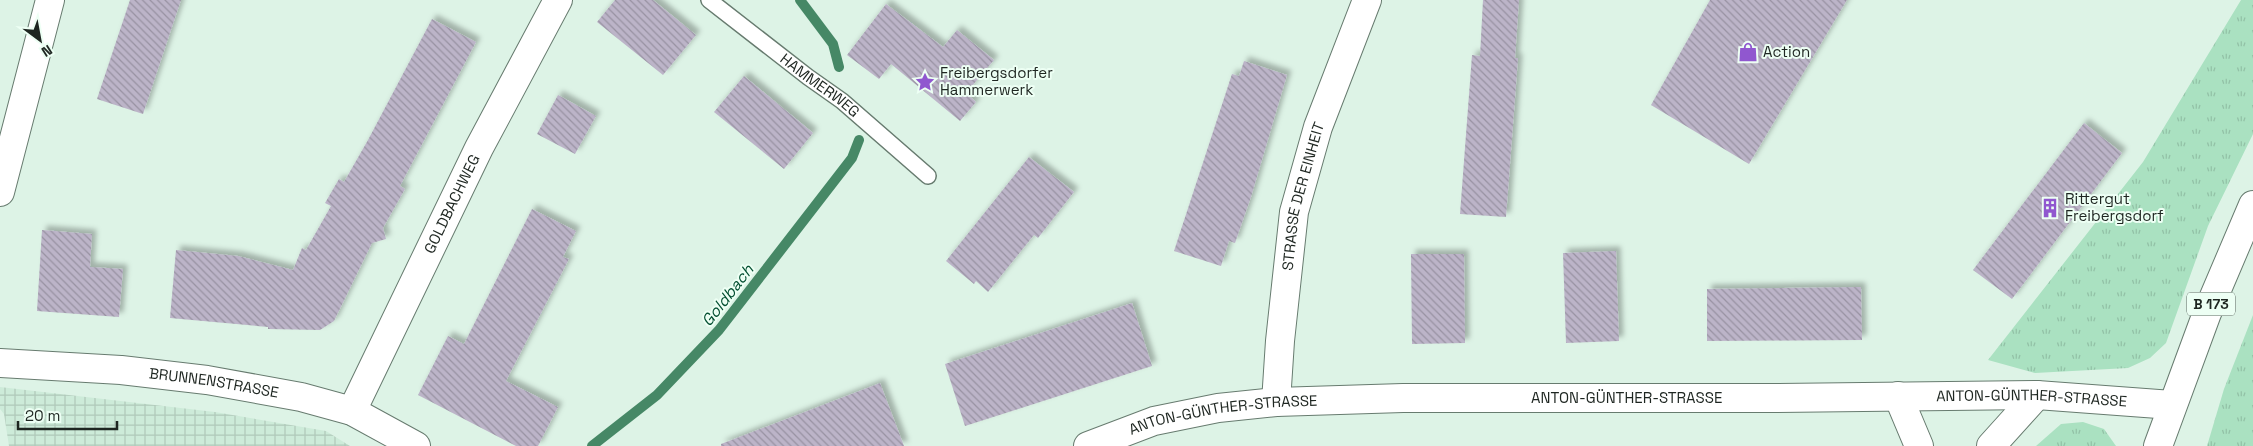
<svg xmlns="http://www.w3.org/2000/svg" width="2253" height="446" font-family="'Space Grotesk',sans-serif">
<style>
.industrial{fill:url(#industrial-grid)}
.grass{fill:url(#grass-tufts)}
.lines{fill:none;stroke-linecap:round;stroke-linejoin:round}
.stream{stroke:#468866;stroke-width:10}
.building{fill:url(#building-back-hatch);filter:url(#shadow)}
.service-casing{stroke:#677b6f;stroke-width:18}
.minor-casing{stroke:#677b6f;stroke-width:30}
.primary-casing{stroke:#677b6f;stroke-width:30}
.service{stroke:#fff;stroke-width:15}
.minor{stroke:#fff;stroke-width:28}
.primary{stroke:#fff;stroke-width:28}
.labels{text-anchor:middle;stroke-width:4;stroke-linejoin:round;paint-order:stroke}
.shield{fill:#edfff4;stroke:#5c6760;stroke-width:1}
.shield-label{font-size:14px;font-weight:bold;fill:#1e2621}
.poi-label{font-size:15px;fill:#1e2621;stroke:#edfff4;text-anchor:start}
.street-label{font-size:15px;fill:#1e2621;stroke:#edfff4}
.water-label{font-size:16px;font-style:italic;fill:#034f31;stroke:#edfff4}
</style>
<defs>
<pattern id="industrial-grid" width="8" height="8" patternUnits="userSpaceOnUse" patternTransform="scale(1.25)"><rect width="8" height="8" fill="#cdebd9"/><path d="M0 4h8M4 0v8" fill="none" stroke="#b0c9ba"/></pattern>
<pattern id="grass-tufts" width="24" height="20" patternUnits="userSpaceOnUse" patternTransform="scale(1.25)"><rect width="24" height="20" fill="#aae1c1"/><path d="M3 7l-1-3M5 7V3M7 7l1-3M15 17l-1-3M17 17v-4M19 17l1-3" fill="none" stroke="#92c1a6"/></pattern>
<pattern id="building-back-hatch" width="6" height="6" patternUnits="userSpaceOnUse" patternTransform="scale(1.25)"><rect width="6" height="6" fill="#bcb4c8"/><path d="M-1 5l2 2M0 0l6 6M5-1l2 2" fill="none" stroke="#9892a2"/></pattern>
<filter id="shadow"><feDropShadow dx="4.5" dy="-4.5" stdDeviation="2.5" flood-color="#0004"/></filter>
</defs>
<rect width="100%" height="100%" fill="#ddf3e6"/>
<polygon class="industrial" points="0,387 215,412 326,431 350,446 9,446 4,414 0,409"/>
<g class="grass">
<polygon points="2241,0 2253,0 2253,134 2208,226 2166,343 2150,358 2128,368 2035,373 1988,360 2143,162"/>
<polygon points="2253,315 2253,446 2207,446 2224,389"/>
<polygon points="2083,422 2104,429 2116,446 2036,446 2061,424"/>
</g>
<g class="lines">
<g class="stream">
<polyline points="800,0 833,44 839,67"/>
<polyline points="592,446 657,395 719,330 852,158 859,140"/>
</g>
</g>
<g class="building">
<polygon points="130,0 181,0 143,114 97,99"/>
<polygon points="615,0 653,0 696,35 663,75 597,22"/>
<polygon points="1483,0 1519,0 1515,58 1518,58 1506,217 1460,214 1472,55 1480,56"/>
<polygon points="1710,0 1847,0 1749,164 1651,105"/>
<polygon points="886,4 943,47 957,30 994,60 966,93 976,102 960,121 891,64 879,79 847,55"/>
<polygon points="432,19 476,42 400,186 405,189 383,228 386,239 372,243 334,321 320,330 268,329 268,327 170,318 176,250 238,256 293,270 302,248 306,250 331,206 325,203 339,179 344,182 368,140"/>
<polygon points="1244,61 1287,75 1251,197 1235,243 1229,241 1221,266 1174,251 1232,74 1239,76"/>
<polygon points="744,76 813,133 784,169 714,112"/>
<polygon points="558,95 596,116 575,154 537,134"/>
<polygon points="2084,123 2122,153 2012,299 1973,270"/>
<polygon points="1029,157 1074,192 1038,238 1034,235 988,292 976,281 974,284 946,261"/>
<polygon points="532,209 576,231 563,257 569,259 506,381 558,407 538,446 516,446 418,395 448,336 464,344"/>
<polygon points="42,230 92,234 90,267 123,269 119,317 37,311"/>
<polygon points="1616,251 1619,341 1566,343 1563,253"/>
<polygon points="1411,254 1464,254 1465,343 1412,344"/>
<polygon points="1861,287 1862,340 1707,341 1707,289"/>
<polygon points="1132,303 1152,366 965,426 945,364"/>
<polygon points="880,383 904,446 721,446 721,444"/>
</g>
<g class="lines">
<defs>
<g id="service">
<path id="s1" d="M709 0 808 77 842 101 928 176"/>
</g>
<g id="minor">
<polyline points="0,192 50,0"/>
<path id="s2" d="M0 363 121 370 207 380 301 397 352 411 416 446"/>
<polyline points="1898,396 1919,446"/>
<path id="s3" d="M1276 402 1280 341 1294 212 1318 127 1367 0"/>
<path id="s4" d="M352 411 479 148 558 0"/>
<path id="s5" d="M1088 446 1154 421 1218 408 1276 402 1403 398H1772L2037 395 2172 405"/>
<polyline points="1991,446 2037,395"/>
</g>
<polyline id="primary" points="2158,446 2207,313 2253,205"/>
</defs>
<use href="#service" class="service-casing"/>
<use href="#minor" class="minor-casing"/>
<use href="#primary" class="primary-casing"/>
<use href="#service" class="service"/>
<use href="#minor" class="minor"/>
<use href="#primary" class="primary"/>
</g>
<defs>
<symbol id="shop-bare" viewBox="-9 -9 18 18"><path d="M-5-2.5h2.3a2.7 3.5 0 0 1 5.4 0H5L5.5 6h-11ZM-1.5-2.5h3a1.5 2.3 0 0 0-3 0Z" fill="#9057cf" stroke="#edfff4" stroke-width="2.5" paint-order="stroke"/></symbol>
<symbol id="sight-bare" viewBox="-9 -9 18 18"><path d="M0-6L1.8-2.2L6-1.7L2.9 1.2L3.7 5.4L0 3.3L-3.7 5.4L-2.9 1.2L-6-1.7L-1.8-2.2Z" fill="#9057cf" stroke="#edfff4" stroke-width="2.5" paint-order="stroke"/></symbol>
<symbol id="building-bare" viewBox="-9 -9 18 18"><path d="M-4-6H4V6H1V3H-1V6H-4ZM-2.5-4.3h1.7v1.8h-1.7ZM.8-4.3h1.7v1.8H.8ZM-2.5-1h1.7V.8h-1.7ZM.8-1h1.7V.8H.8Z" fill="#9057cf" stroke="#edfff4" stroke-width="2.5" paint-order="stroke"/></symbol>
</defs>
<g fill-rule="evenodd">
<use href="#shop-bare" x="1734" y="38" width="28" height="28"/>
<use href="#sight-bare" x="911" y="68" width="28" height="28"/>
<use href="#building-bare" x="2036" y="194" width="28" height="28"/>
</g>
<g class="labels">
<rect class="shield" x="2187" y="292.5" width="48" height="23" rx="4"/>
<g class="shield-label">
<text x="2211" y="309">B 173</text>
</g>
<g class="poi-label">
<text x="1763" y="57">Action</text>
<text x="940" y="78">Freibergsdorfer<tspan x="940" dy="17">Hammerwerk</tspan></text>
<text x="2065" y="204">Rittergut<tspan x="2065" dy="17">Freibergsdorf</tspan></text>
</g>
<g class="street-label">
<text dy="5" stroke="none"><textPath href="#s1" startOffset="140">HAMMERWEG</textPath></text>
<text dy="5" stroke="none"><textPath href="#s3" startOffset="208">STRASSE DER EINHEIT</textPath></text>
<text dy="5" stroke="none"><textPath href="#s4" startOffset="230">GOLDBACHWEG</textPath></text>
<text dy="5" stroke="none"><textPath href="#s2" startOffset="215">BRUNNENSTRASSE</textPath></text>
<text dy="5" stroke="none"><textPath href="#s5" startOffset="545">ANTON-GÜNTHER-STRASSE</textPath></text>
<text dy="5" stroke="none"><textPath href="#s5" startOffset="950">ANTON-GÜNTHER-STRASSE</textPath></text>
<text dy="5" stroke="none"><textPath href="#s5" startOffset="140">ANTON-GÜNTHER-STRASSE</textPath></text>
</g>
<g class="water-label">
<text transform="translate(727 295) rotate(-52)" y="6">Goldbach</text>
</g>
</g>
<g transform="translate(40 40) rotate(148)" stroke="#edfff4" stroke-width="4" paint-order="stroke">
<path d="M0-4L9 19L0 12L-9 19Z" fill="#1e2621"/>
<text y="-8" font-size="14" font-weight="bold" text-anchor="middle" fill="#1e2621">N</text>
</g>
<path d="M18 421v8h99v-8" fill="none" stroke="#1e2621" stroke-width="2.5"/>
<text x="25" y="421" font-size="15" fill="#1e2621" stroke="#edfff4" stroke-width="4" paint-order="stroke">20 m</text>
</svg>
